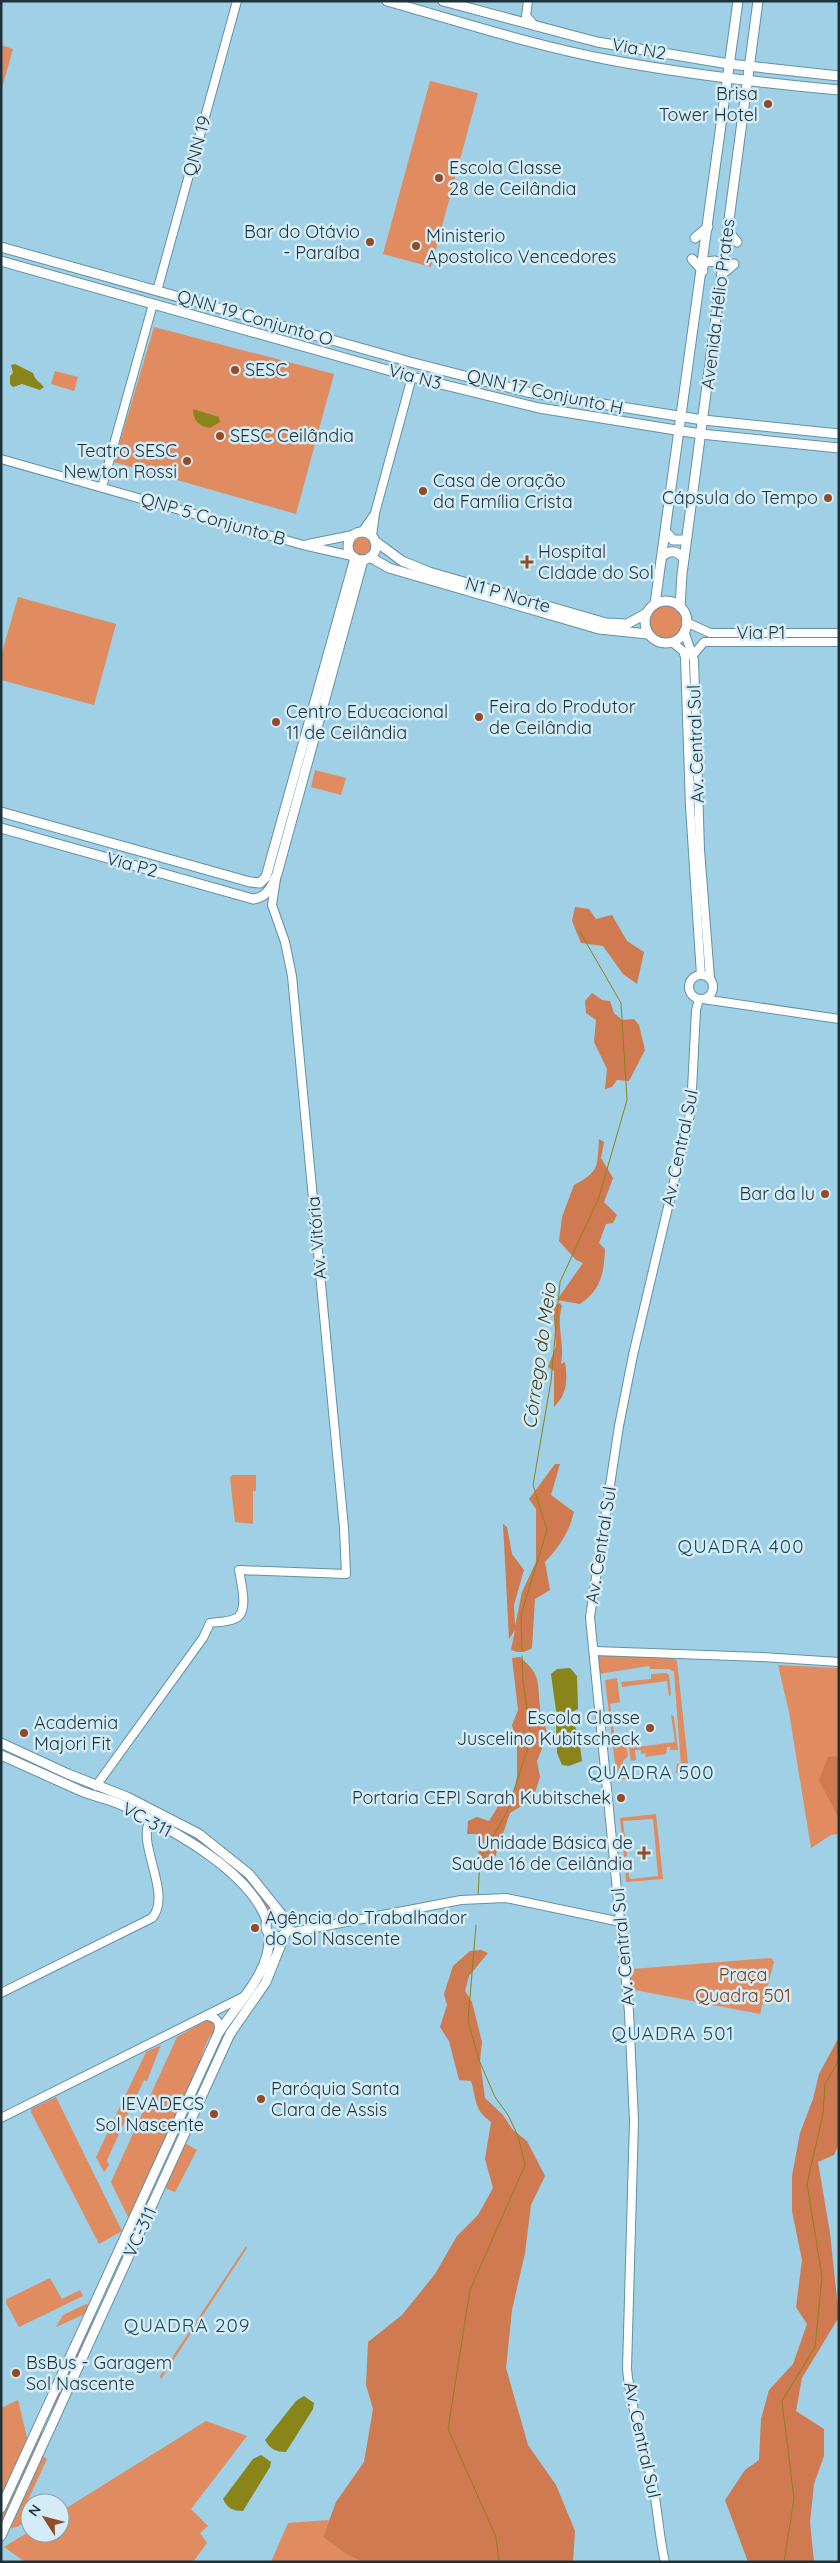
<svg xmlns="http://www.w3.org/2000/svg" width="840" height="2563" font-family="Quicksand,sans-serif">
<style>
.green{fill:#e08b60}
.forest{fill:#cf7a50}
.water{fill:#8a851a}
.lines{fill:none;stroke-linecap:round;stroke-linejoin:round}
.stream{stroke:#8a851a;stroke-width:1}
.minor-casing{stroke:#6391a5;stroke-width:10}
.major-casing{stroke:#6391a5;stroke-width:11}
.minor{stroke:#fff;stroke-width:8}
.major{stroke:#fff;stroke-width:9}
.poi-dot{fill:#934c27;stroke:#d4ecf7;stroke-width:2}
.labels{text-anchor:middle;stroke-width:5;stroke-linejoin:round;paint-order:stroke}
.street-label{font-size:18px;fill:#1e323a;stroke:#d4ecf7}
.poi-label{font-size:18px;fill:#1e323a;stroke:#d4ecf7;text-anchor:start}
.park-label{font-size:18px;fill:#883a07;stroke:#d4ecf7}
.water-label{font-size:19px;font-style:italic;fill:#3f3d14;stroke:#d4ecf7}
.neighbourhood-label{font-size:19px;letter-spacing:1px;fill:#1b4a5c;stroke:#d4ecf7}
</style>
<rect width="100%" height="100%" fill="#9fd0e5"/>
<g class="green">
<polygon points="1,45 13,49 1,91"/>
<polygon points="430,81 478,93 431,267 383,254"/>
<polygon points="154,327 334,374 296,514 114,462"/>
<polygon points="55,371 78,377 74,391 51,384"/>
<circle cx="362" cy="546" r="11"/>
<polygon points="18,597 116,624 94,705 1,680 1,656"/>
<circle cx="666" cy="622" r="18"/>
<polygon points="315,770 346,778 341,795 311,787"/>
<polygon points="232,1475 256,1475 256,1491 253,1491 253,1524 235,1522 230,1478"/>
<polygon points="605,1655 673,1658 677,1661 689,1772 676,1773 677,1763 681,1766 674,1672 669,1669 650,1669 649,1666 599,1674 598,1656"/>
<polygon points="778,1665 839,1668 839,1834 831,1835 811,1848 789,1712"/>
<polygon points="666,1673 669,1675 671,1694 669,1697 667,1681 622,1687 621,1682 651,1679 651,1674"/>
<polygon points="617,1678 620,1702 610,1704 615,1739 625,1738 628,1756 623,1761 623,1768 632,1774 632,1778 617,1780 605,1680"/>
<polygon points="671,1714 674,1717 678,1750 670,1750 670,1747 667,1747 666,1754 645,1757 646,1753 641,1754 641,1750 635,1750 636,1760 631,1761 625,1720 630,1748 675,1742"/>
<path d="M87 1786C141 1805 199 1829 241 1869 254 1881 264 1897 275 1911L267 1914 217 1856 86 1788Z"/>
<polygon points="656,1814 663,1879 626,1882 625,1860 627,1860 629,1877 631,1879 658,1876 653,1819 623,1821 627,1856 624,1857 620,1818"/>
<polygon points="771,1958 774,1962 760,2014 630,1989 629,1971 632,1969"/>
<path d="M209 2019 215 2024 216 2029C206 2039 202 2052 200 2066L132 2216 128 2217 111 2182 177 2037Z"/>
<polygon points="161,2045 147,2081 144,2080 126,2118 129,2122 124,2123 107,2160 109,2165 104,2172 96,2157 146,2052"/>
<polygon points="56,2097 122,2231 99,2244 31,2112 31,2109"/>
<polygon points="183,2142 197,2150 175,2192 167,2189 165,2183 181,2153"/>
<polygon points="246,2246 247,2248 161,2379 160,2376"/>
<polygon points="50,2278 62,2299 80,2290 83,2296 19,2327 6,2303 7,2299"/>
<polygon points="110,2279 95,2314 94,2325 46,2428 60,2387"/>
<polygon points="86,2304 89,2305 85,2314 56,2327 63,2315"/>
<polygon points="18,2400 28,2442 1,2502 1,2408"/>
<polygon points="206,2421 247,2436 191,2509 208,2526 200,2533 207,2543 193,2562 25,2562 4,2547 30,2531 30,2533 60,2533 60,2512"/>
<polygon points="40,2431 44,2434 1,2529 1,2516"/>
<path d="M41 2455 47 2459 28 2500 33 2503H30V2518C23 2523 16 2530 9 2527L19 2502 28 2491Z"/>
<polygon points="329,2520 323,2537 346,2554 362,2562 271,2562 288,2523"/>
</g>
<g class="forest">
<polygon points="575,907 589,909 596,919 612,915 627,941 644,952 637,984 623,974 603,946 581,943 572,921"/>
<polygon points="592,993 602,1000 610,1001 614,1013 622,1020 634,1019 639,1025 645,1050 629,1081 617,1080 612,1087 605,1089 607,1069 594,1042 596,1020 586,1013 585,1001"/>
<path d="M599 1139 604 1142 601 1158 613 1178 604 1202 617 1215 613 1223 606 1224 599 1243 605 1249C604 1273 601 1290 580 1304L557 1300 583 1263 576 1260 559 1241 562 1217 574 1185C600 1171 597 1167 599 1139Z"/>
<path d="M560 1303 562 1306C556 1324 565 1344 561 1364L565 1362C568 1381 567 1394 554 1407V1371L548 1367 556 1346 553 1306Z"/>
<path d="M555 1464H560L551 1495 574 1512C569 1532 560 1546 545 1562L550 1590 535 1599 532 1648C526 1653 518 1653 511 1650L515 1630 509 1639 503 1524 507 1527 512 1554 524 1570 514 1605 515 1626 522 1592 536 1562V1509L529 1499Z"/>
<path d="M520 1657C542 1676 537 1682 540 1707 540 1716 545 1726 548 1734L537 1761 540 1777 533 1799 510 1813 494 1860H483L478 1852 485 1845 476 1834H467L468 1821 477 1817 489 1821 500 1803 514 1792 517 1777V1747L512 1725 518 1710 512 1658Z"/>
<polygon points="839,1756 839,1819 819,1780 828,1757"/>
<path d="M481 1950 488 1953 469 1976 465 1991 472 2002 482 2042 480 2061 485 2098 503 2115 512 2129 527 2141 545 2176 531 2205 525 2253 512 2310 506 2368 528 2445 556 2485 575 2531 573 2562H362L346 2554 323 2537 336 2502 364 2462 373 2409 366 2385 368 2342 402 2315 435 2274 457 2236 478 2215 493 2188 485 2159 491 2122C473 2109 477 2100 471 2081L459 2080 449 2041 440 2027 447 2005 444 1994 453 1966 470 1951Z"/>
<polygon points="839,2037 839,2144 834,2155 818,2162 830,2233 839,2317 802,2378 796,2411 824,2429 824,2456 814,2484 810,2522 814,2562 748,2562 725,2500 745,2470 759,2460 761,2419 769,2390 793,2364 807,2324 796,2307 802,2260 792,2211 792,2176 800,2133 813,2099 819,2074"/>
</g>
<g class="water">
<polygon points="15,364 33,373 35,378 44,387 40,390 22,384 13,387 10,384 10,376 13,373 11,365"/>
<path d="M193 409 219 417 220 422 210 428C199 426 193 421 193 409Z"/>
<path d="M570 1668 577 1676 578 1709C571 1713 562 1715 556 1711L551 1674 557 1669Z"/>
<polygon points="573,1720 579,1738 582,1761 569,1766 562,1765 557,1753 556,1724 559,1721"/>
<path d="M304 2396 314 2403 313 2409 286 2452C276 2452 270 2449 265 2440L296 2401Z"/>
<path d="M261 2455 271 2462 270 2467 243 2511C233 2511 227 2508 223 2499L253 2459Z"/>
</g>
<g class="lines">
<g class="stream">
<polyline points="522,1650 521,1615 547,1530 533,1485 551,1381 560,1282 599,1197 627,1100 621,1003 580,932"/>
<polyline points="478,1896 480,1859 507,1812 531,1738 523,1681 522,1656"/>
<polyline points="476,1925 468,2021 479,2060 495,2097 508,2115 518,2136 525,2165 470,2290 448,2429 496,2537 499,2562"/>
<polyline points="784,2562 794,2499 782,2401 815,2347 822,2277 807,2184 823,2114 825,2084 839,2060"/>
</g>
<defs>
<g id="minor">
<polyline points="528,1 526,16 535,26"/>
<polyline points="157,291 237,1"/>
<polyline points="1,459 303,545 352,556"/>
<polyline points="102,487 153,304"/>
<polyline points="362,532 374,515"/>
<polyline points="372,536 375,513 412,377"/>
<polyline points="308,544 353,535"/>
<polyline points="686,622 710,633 839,633"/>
<polyline points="684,631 694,660 700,850 710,978"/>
<polyline points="672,642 683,651 685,657 690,806 701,975"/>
<polyline points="693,655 704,642 839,642"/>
<circle cx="701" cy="987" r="12"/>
<polyline points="703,999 839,1019"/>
<polyline points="595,1651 761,1657 839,1662"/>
<path d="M96 1786 203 1638 210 1623C217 1622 227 1622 234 1619 250 1614 241 1583 239 1570L346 1574 344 1528 292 976 285 942 272 905 276 879"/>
<polyline points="288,1929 294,1932 461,1900 506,1898 621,1922"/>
<path d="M1 1993 152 1918C173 1894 136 1844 150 1820"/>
<path d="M208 2016C219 2018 220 2024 218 2034"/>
<polyline points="1,2118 243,1997"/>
<path d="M665 2562C659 2537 658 2511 653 2486 644 2446 631 2409 627 2369L634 2121 629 2012 590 1617 619 1426 633 1355 691 1110 696 1010 699 999"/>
</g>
<g id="major">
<path d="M387 1C461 22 535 46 610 60 686 74 762 83 839 90"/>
<polyline points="443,1 597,42 729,64 839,76"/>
<polyline points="728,231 737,242"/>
<polyline points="695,238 708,227"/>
<polyline points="1,247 410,362 527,392 703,420 839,434"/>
<polyline points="692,259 703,271"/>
<polyline points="1,261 412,377 539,408 701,434 839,448"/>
<polyline points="703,266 706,262 715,261 723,270"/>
<polyline points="722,274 734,264"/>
<polyline points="666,532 673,540 686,540"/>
<circle cx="362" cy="546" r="14"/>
<polyline points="375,541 402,561 429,572 606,623 627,624 647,613"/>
<path d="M664 555C672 549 677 552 684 558"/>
<polyline points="370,557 389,568 599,629 648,634"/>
<circle cx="666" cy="622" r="21"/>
<polyline points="655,604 738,1"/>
<polyline points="680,607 682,574 758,1"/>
<polyline points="1,812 250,882 260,883 266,877 355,558"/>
<path d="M1 828 253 899C267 898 273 885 277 874L363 560"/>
<polyline points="1,1743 68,1774 127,1797 199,1834 249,1874 282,1915"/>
<path d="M1 1755C28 1767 54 1779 81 1791 95 1797 111 1799 124 1806 171 1829 249 1870 267 1921"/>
<circle cx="277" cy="1926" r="11"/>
<path d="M1 2508 218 2034C237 2003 272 1972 269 1934"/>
<polyline points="1,2536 230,2034 266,1982 285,1934"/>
</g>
</defs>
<use href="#minor" class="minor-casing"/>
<use href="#major" class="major-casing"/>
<use href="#minor" class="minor"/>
<use href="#major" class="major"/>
</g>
<g class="poi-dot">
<circle cx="768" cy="104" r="5"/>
<circle cx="439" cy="178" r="5"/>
<circle cx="370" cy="242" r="5"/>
<circle cx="416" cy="246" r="5"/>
<circle cx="235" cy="370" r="5"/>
<circle cx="220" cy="436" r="5"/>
<circle cx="187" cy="461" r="5"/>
<circle cx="423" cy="491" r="5"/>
<circle cx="828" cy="498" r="5"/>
<path d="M524.5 554.5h5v5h5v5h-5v5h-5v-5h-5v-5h5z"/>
<circle cx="479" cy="717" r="5"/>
<circle cx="276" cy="722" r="5"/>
<circle cx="825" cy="1194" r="5"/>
<circle cx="650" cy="1728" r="5"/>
<circle cx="24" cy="1733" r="5"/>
<circle cx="621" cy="1798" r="5"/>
<path d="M641.5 1845.5h5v5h5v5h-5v5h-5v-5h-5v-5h5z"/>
<circle cx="255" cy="1928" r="5"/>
<circle cx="261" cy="2099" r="5"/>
<circle cx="214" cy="2114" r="5"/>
<circle cx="16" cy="2373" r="5"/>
</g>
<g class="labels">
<g class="street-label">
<text transform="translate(639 49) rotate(10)" y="6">Via N2</text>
<text transform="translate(197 146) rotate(-75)" y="6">QNN 19</text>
<text transform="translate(718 304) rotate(-83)" y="6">Avenida Hélio Prates</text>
<text transform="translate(255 318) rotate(16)" y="6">QNN 19 Conjunto O</text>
<text transform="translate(415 377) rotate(15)" y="6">Via N3</text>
<text transform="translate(545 392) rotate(12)" y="6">QNN 17 Conjunto H</text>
<text transform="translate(213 519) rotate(16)" y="6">QNP 5 Conjunto B</text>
<text transform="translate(508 595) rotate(16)" y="6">N1 P Norte</text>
<text x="761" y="639">Via P1</text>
<text transform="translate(696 744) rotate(-92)" y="6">Av. Central Sul</text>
<text transform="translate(132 865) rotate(15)" y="6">Via P2</text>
<text transform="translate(680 1148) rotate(-78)" y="6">Av. Central Sul</text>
<text transform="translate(317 1238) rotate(-95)" y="6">Av. Vitória</text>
<text transform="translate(601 1545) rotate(-81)" y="6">Av. Central Sul</text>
<text transform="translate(147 1820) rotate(28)" y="6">VC-311</text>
<text transform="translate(623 1947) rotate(-95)" y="6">Av. Central Sul</text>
<text transform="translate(140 2232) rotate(-65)" y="6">VC-311</text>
<text transform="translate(642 2440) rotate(78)" y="6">Av. Central Sul</text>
</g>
<g class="poi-label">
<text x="758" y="100" text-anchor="end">Brisa<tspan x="758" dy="21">Tower Hotel</tspan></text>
<text x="449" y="174">Escola Classe<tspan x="449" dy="21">28 de Ceilândia</tspan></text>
<text x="360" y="238" text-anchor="end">Bar do Otávio<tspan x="360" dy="21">- Paraíba</tspan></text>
<text x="426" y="242">Ministerio<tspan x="426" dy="21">Apostolico Vencedores</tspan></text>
<text x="245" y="376">SESC</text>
<text x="230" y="442">SESC Ceilândia</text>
<text x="177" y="457" text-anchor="end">Teatro SESC<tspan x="177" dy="21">Newton Rossi</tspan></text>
<text x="433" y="487">Casa de oração<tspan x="433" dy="21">da Família Crista</tspan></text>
<text x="818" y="504" text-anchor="end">Cápsula do Tempo</text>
<text x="538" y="558">Hospital<tspan x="538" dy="21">CIdade do Sol</tspan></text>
<text x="489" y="713">Feira do Produtor<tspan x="489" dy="21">de Ceilândia</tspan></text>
<text x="286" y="718">Centro Educacional<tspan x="286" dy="21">11 de Ceilândia</tspan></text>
<text x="815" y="1200" text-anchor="end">Bar da lu</text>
<text x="640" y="1724" text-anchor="end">Escola Classe<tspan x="640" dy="21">Juscelino Kubitscheck</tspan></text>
<text x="34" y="1729">Academia<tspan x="34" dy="21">Majori Fit</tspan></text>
<text x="611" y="1804" text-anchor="end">Portaria CEPI Sarah Kubitschek</text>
<text x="633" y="1849" text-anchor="end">Unidade Básica de<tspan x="633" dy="21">Saúde 16 de Ceilândia</tspan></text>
<text x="265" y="1924">Agência do Trabalhador<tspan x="265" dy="21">do Sol Nascente</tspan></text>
<text x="271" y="2095">Paróquia Santa<tspan x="271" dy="21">Clara de Assis</tspan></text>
<text x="204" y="2110" text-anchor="end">IEVADECS<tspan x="204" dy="21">Sol Nascente</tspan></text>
<text x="26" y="2369">BsBus - Garagem<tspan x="26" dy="21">Sol Nascente</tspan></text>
</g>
<g class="park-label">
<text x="743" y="1981">Praça<tspan x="743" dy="21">Quadra 501</tspan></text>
</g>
<g class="water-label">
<text transform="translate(539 1356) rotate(-82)" y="7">Córrego do Meio</text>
</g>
<g class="neighbourhood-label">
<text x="741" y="1553">QUADRA 400</text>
<text x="651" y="1779">QUADRA 500</text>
<text x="673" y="2040">QUADRA 501</text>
<text x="187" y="2332">QUADRA 209</text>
</g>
</g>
<rect width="840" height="2563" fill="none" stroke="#1e323a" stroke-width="5"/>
<g transform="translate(45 2518) rotate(306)"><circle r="24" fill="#d4ecf7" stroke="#8ba2ab"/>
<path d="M0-4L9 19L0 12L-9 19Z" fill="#934c27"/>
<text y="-8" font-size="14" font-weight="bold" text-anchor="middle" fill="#1e323a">N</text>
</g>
</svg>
